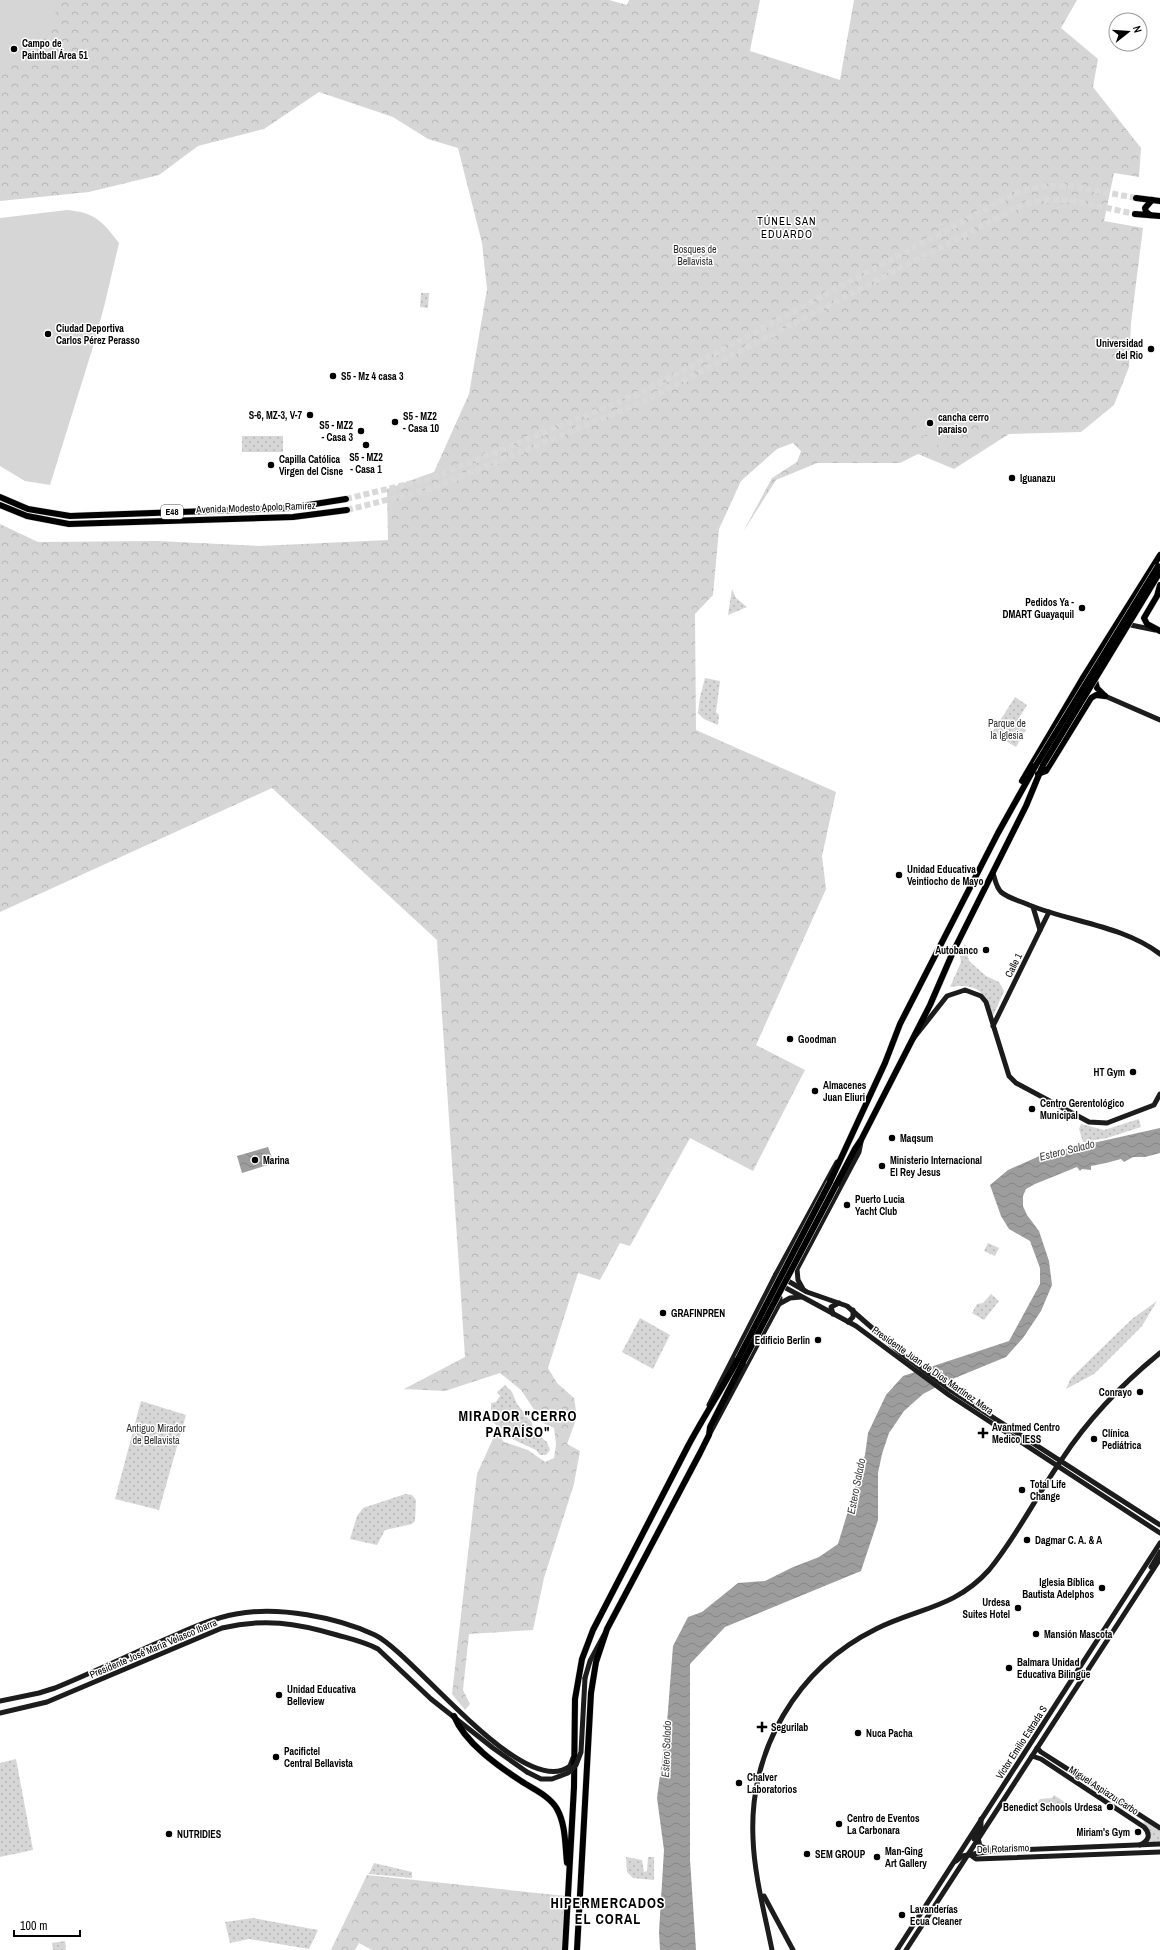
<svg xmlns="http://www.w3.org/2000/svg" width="1160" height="1950" font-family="'Archivo Narrow',sans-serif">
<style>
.forest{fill:url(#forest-crowns)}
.park{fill:url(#park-dots)}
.pitch{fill:#d6d6d6}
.water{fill:url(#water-waves)}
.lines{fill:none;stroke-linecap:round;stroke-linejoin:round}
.primary-tunnel{stroke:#d9d9d9;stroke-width:6;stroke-dasharray:6 3;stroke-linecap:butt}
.primary-casing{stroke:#dbdbdb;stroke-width:7}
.secondary{stroke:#1c1c1c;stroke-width:5}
.primary{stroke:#000;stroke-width:6}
.primary-bridge-casing{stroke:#dbdbdb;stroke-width:7;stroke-linecap:butt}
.secondary-bridge{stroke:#1c1c1c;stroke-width:5}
.primary-bridge{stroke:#000;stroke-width:6}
.poi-dot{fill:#000;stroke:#fff;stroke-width:1.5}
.labels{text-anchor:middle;stroke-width:3;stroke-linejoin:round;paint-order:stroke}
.shield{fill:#fff;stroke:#4c4c4c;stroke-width:1}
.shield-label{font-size:9px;font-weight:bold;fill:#000}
.poi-label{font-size:10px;font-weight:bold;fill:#000;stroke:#fff;text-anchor:start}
.park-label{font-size:10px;fill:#2d2d2d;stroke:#fff}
.street-label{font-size:10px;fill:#000;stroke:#fff}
.neighbourhood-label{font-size:11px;letter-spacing:1px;fill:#000;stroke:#fff}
.water-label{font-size:11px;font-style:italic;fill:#3e3e3e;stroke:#fff}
.district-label{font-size:14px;font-weight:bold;letter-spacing:1px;fill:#000;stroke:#fff}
</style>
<defs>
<pattern id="forest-crowns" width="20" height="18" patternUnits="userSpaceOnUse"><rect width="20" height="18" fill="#d6d6d6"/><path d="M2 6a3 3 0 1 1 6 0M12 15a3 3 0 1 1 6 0" fill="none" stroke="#b6b6b6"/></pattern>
<pattern id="park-dots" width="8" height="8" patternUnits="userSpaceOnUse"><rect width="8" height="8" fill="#d6d6d6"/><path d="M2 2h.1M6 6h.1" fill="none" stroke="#b6b6b6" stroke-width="1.8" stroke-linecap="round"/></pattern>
<pattern id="water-waves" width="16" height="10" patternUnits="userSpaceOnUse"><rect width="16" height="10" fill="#9d9d9d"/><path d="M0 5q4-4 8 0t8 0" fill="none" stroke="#858585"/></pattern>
</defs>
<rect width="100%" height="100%" fill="#fff"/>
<g class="forest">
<polygon points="0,0 609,0 627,5 629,0 760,0 750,51 840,80 854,0 1077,0 1061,28 1098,59 1093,87 1141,148 1139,177 1114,173 1104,221 1143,228 1131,323 1129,367 1114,405 1081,432 1009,434 954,469 918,454 900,463 817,463 776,480 743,532 772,478 797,462 801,451 793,443 777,449 741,481 719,529 713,595 695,614 696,730 836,792 822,856 826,889 756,1045 805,1070 753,1171 690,1138 630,1246 620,1243 600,1280 578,1273 548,1368 557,1383 574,1398 577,1417 567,1444 580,1451 574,1484 544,1578 533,1630 469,1634 463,1690 470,1704 465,1710 452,1694 477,1474 496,1432 504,1442 528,1450 545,1462 554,1458 556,1444 554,1428 543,1423 521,1390 500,1373 445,1391 404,1389 465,1357 437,940 272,788 0,912 0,524 38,542 157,541 259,546 388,540 387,489 434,472 469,394 487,289 482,243 458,148 428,139 393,117 319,92 264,129 198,146 159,175 89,192 0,201"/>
<polygon points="367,1875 566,1896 562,1950 372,1950 359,1943 355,1950 331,1950"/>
</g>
<g class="park">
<polygon points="421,293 429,293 428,308 420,307"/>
<rect x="242" y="436" width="41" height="16"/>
<polygon points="732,589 736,598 747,607 728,615"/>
<polygon points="705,678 720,681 716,712 719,715 718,725 704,719 698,713 700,697"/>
<polygon points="1015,697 1027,705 1016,723 1026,730 1016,747 992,733"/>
<path d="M965 943 969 961 986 976 999 982 1004 991 993 1016C985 991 977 983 950 987L961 962 960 956Z"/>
<polygon points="1139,1119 1141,1127 1107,1138 1083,1142 1079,1129 1081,1124 1104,1130"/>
<polygon points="988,1243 999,1248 995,1256 984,1251"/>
<polygon points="991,1294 999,1301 984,1320 972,1313 977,1304 983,1303"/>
<polygon points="1157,1301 1142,1326 1094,1374 1066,1389 1071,1378 1132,1319"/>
<polygon points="640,1318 670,1335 653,1369 622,1352"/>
<polygon points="505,1385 512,1392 517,1404 532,1423 533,1431 547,1442 550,1450 546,1455 540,1455 536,1450 512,1439 504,1430 491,1421 491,1403 496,1402 500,1396 497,1392"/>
<polygon points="141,1401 186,1415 159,1510 115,1499"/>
<polygon points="405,1494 412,1495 416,1500 415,1521 412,1524 385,1530 377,1545 350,1539 357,1516 363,1508"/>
<polygon points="16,1759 33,1850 0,1857 0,1763"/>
<polygon points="1054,1795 1069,1805 1035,1806 1040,1799 1052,1798"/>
<path d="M1145 1821 1160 1830V1843L1148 1844C1152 1835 1151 1830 1143 1823Z"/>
<polygon points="626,1857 642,1860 644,1872 647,1871 648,1857 654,1857 654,1880 633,1878 627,1872"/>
<polygon points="374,1863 412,1872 412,1878 369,1874"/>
<polygon points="253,1918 318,1930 309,1949 249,1939 230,1943 225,1922"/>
<polygon points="65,1941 66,1950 53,1950 52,1943"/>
</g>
<g class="pitch">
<polygon points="0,0 56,0 55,28 0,71"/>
<path d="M67 210C96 213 102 221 119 243L104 307 92 350 50 485 25 481 0 466V218Z"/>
<polygon points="940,410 946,425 921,437 914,421"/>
<polygon points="944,429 948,440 930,448 925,437"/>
</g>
<g class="water">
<path d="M1160 1128V1153L1145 1157H1133L1124 1162 1121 1159C1111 1162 1101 1164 1091 1166V1170L1082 1169 1080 1171 1077 1167 1035 1184 1026 1189 1023 1196V1206L1027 1215 1039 1231 1049 1261 1052 1285 1041 1311 1023 1338 1006 1357 950 1380 923 1394 904 1411 889 1433 882 1454 878 1473V1520L861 1571 725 1627 690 1664V1860L696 1950H660L659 1932 664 1850 657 1798 667 1723 673 1646 688 1617 702 1612 738 1583 765 1581 791 1568 819 1557 838 1544 865 1455 868 1433 886 1395 903 1376 1009 1341 1040 1284V1268L1030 1241 1009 1229 1001 1216 990 1185 1008 1170 1044 1154Z"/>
<polygon points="268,1147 274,1163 242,1173 237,1156"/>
</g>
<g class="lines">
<g class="primary-tunnel">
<polyline points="346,499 429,479 639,394 1018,192 1044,186 1072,186 1136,198"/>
<polyline points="347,510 430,489 640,403 1024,204 1045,200 1069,200 1135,214"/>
</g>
<defs>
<g id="primary">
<polyline points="1136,198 1160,201"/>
<polyline points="1135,214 1160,216"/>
<polyline points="1150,215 1146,212 1145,208 1152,200"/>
<polyline points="0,497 28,509 70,516 290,508 346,499"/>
<polyline points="0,505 27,516 69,524 293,517 347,510"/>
<polyline points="1160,585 1157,596 1144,618 1147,624 1160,631"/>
<polyline points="1094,677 1097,688 1105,696"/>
<polyline points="1038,774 1046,771 1091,698 1096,695 1105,696"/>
<polyline points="1022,781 1084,676 1160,555"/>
<polyline points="830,1182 885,1063 900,1024 998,833 1036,765"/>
<polyline points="836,1185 855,1149 861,1140 930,1005 953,952 1026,806 1043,765"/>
<path d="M454 1716C465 1743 498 1766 521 1781 533 1789 550 1796 557 1809 566 1825 565 1846 567 1863"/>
<path d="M565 1950 574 1787 575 1699 582 1659 593 1630 688 1446C704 1416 722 1389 738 1359"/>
<polyline points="577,1950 591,1693 596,1662 607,1629 700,1453 709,1435 710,1427 743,1362"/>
</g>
</defs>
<use href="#primary" class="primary-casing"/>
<g class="secondary">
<polyline points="1126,624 1155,630"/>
<polyline points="1105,696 1160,720"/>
<path d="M993 873C995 879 996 887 1001 892 1008 898 1020 901 1029 905 1071 922 1124 926 1160 954"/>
<polyline points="1033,907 1040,930"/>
<polyline points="993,1026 1049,912"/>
<polyline points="913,1039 947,996 965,990 981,996 986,1002 1009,1076 1016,1083 1089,1122 1107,1123 1154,1105 1160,1094"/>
<polyline points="776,1274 807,1292 847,1306 902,1354 952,1391 1160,1525"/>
<polyline points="773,1281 856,1326 949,1395 1160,1533"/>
<polyline points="803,1289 798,1280 797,1269 859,1152 861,1142"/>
<polyline points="779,1304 790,1298 801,1297"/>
<polyline points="833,1314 831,1307 839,1303"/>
<polyline points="848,1322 853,1317 853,1310"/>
<polyline points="709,1405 776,1274 837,1162"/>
<polyline points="709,1435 779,1304 780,1298 777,1293"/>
<polyline points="1151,1567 1160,1552"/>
<polyline points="585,1678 590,1661 604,1635"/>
<path d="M0 1701 39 1693 55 1688C89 1674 123 1658 157 1643 183 1632 208 1619 236 1614 278 1606 337 1617 375 1635 414 1654 524 1802 570 1766L573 1758"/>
<path d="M0 1713 47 1702 222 1628C264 1618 296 1623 337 1635 351 1639 365 1642 378 1649L431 1699 493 1748 527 1772"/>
<polyline points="1037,1748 1041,1752 1160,1828"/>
<path d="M1032 1756 1041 1759 1144 1827C1151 1834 1149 1841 1140 1845"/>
<polyline points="978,1838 980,1846 991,1850"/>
<polyline points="974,1839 981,1827 981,1819"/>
<polyline points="969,1854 976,1859 1160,1852"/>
<polyline points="956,1861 962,1856 991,1851 1160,1844"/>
<polyline points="764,1896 793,1950"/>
<path d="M772 1950C765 1915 754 1874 753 1838 749 1750 797 1668 876 1629 918 1608 955 1608 989 1570 1017 1536 1037 1495 1062 1459 1089 1418 1122 1384 1160 1353"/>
<polyline points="897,1950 1160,1543"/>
<polyline points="906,1950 1160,1559"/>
</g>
<use href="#primary" class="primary"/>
<defs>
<g id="primary-bridge">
<polyline points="1036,765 1158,566"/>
<polyline points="1043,765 1160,572"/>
<polyline points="738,1359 830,1182"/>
<polyline points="743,1362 836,1185"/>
</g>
</defs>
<use href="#primary-bridge" class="primary-bridge-casing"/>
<polyline class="secondary-bridge" points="527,1772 541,1779 552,1779 568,1773 576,1765 581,1752 585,1678"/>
<use href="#primary-bridge" class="primary-bridge"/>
</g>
<g class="poi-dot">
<circle cx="14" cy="49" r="4"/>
<circle cx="48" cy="334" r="4"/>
<circle cx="1151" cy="349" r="4"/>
<circle cx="333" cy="376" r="4"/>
<circle cx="310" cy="415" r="4"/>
<circle cx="395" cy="422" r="4"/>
<circle cx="930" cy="423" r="4"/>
<circle cx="361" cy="431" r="4"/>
<circle cx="366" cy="445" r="4"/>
<circle cx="271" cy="465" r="4"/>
<circle cx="1012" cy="478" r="4"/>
<circle cx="1082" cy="608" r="4"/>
<circle cx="899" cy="875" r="4"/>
<circle cx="986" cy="950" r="4"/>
<circle cx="790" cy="1039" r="4"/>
<circle cx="1133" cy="1072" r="4"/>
<circle cx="815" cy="1091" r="4"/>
<circle cx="1032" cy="1109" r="4"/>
<circle cx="892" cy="1138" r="4"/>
<circle cx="255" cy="1160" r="4"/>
<circle cx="882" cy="1166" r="4"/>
<circle cx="847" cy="1205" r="4"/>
<circle cx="663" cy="1313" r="4"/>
<circle cx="818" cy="1340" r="4"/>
<circle cx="1140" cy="1392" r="4"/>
<path d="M981 1427h4v4h4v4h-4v4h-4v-4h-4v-4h4z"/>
<circle cx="1094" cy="1439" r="4"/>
<circle cx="1022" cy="1490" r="4"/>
<circle cx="1027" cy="1540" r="4"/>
<circle cx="1102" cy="1588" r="4"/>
<circle cx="1018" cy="1608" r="4"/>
<circle cx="1036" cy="1634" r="4"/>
<circle cx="1009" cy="1668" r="4"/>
<circle cx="279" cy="1695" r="4"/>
<path d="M760 1721h4v4h4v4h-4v4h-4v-4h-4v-4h4z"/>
<circle cx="858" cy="1733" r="4"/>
<circle cx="276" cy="1757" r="4"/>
<circle cx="739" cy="1783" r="4"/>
<circle cx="1110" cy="1807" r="4"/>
<circle cx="839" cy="1824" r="4"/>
<circle cx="1138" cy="1832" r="4"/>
<circle cx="169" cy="1834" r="4"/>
<circle cx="807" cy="1854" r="4"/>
<circle cx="877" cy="1857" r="4"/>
<circle cx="902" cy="1915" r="4"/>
</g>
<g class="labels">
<rect class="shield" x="161" y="505" width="22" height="14" rx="3"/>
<g class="shield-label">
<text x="172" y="515">E48</text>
</g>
<g class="poi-label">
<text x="22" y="47">Campo de<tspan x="22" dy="12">Paintball Área 51</tspan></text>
<text x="56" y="332">Ciudad Deportiva<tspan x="56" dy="12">Carlos Pérez Perasso</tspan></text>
<text x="1143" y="347" text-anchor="end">Universidad<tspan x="1143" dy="12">del Rio</tspan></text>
<text x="341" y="380">S5 - Mz 4 casa 3</text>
<text x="302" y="419" text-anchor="end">S-6, MZ-3, V-7</text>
<text x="403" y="420">S5 - MZ2<tspan x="403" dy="12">- Casa 10</tspan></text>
<text x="938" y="421">cancha cerro<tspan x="938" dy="12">paraiso</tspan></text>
<text x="353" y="429" text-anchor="end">S5 - MZ2<tspan x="353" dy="12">- Casa 3</tspan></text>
<text x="366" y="461" text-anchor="middle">S5 - MZ2<tspan x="366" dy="12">- Casa 1</tspan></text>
<text x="279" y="463">Capilla Católica<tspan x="279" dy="12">Virgen del Cisne</tspan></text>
<text x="1020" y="482">Iguanazu</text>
<text x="1074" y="606" text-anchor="end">Pedidos Ya -<tspan x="1074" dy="12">DMART Guayaquil</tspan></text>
<text x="907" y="873">Unidad Educativa<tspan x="907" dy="12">Veintiocho de Mayo</tspan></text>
<text x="978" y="954" text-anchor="end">Autobanco</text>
<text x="798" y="1043">Goodman</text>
<text x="1125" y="1076" text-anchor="end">HT Gym</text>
<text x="823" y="1089">Almacenes<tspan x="823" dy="12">Juan Eliuri</tspan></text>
<text x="1040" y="1107">Centro Gerentológico<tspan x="1040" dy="12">Municipal</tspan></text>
<text x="900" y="1142">Maqsum</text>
<text x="263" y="1164">Marina</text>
<text x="890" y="1164">Ministerio Internacional<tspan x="890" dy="12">El Rey Jesus</tspan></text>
<text x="855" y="1203">Puerto Lucia<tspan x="855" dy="12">Yacht Club</tspan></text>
<text x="671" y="1317">GRAFINPREN</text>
<text x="810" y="1344" text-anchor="end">Edificio Berlin</text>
<text x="1132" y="1396" text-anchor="end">Conrayo</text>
<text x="992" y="1431">Avantmed Centro<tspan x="992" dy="12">Medico IESS</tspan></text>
<text x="1102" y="1437">Clínica<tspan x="1102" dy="12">Pediátrica</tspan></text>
<text x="1030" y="1488">Total Life<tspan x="1030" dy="12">Change</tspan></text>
<text x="1035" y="1544">Dagmar C. A. &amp; A</text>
<text x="1094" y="1586" text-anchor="end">Iglesia Bíblica<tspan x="1094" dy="12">Bautista Adelphos</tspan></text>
<text x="1010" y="1606" text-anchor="end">Urdesa<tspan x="1010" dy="12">Suites Hotel</tspan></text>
<text x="1044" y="1638">Mansión Mascota</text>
<text x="1017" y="1666">Balmara Unidad<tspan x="1017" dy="12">Educativa Bilingüe</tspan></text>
<text x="287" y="1693">Unidad Educativa<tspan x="287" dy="12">Belleview</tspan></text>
<text x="771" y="1731">Segurilab</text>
<text x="866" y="1737">Nuca Pacha</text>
<text x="284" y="1755">Pacifictel<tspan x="284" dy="12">Central Bellavista</tspan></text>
<text x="747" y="1781">Chalver<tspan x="747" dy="12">Laboratorios</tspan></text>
<text x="1102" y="1811" text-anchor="end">Benedict Schools Urdesa</text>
<text x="847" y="1822">Centro de Eventos<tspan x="847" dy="12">La Carbonara</tspan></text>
<text x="1130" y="1836" text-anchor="end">Miriam's Gym</text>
<text x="177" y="1838">NUTRIDIES</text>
<text x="885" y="1855">Man-Ging<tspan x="885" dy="12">Art Gallery</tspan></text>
<text x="815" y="1858">SEM GROUP</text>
<text x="910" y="1913">Lavanderías<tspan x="910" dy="12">Ecua Cleaner</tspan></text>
</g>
<g class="park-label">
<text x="695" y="253">Bosques de<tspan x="695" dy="12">Bellavista</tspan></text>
<text x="1007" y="727">Parque de<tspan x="1007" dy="12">la Iglesia</tspan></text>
<text x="156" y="1432">Antiguo Mirador<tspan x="156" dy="12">de Bellavista</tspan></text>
</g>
<g class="street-label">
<text transform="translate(256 507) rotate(-2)" y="4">Avenida Modesto Apolo Ramirez</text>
<text transform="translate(1013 965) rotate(-63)" y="4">Calle 1</text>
<text transform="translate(933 1370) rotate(35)" y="4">Presidente Juan de Dios Martínez Mera</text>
<text transform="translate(153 1648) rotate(-23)" y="4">Presidente José Maria Velasco Ibarra</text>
<text transform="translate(1021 1742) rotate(-57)" y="4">Víctor Emilio Estrada S</text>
<text transform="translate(1104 1790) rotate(33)" y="4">Miguel Aspiazu Carbo</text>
<text transform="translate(1003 1848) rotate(-2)" y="4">Del Rotarismo</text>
</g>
<g class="neighbourhood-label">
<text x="787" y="225">TÚNEL SAN<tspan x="787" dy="13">EDUARDO</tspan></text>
</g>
<g class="water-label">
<text transform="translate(1067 1150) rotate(-14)" y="4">Estero Salado</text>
<text transform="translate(856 1486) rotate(-79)" y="4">Estero Salado</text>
<text transform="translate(666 1749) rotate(-88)" y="4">Estero Salado</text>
</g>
<g class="district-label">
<text x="518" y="1421">MIRADOR "CERRO<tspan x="518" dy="16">PARAÍSO"</tspan></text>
<text x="608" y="1908">HIPERMERCADOS<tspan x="608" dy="16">EL CORAL</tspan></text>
</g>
</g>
<g transform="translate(1128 32) rotate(73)"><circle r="19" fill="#ffffff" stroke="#999999"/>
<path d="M0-3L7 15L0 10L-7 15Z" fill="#000000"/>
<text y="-6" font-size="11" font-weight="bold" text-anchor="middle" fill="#000000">N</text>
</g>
<path d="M14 1930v6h66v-6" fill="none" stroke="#000000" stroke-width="2"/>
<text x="20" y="1930" font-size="12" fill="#000000" stroke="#ffffff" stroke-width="3" paint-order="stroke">100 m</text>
</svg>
